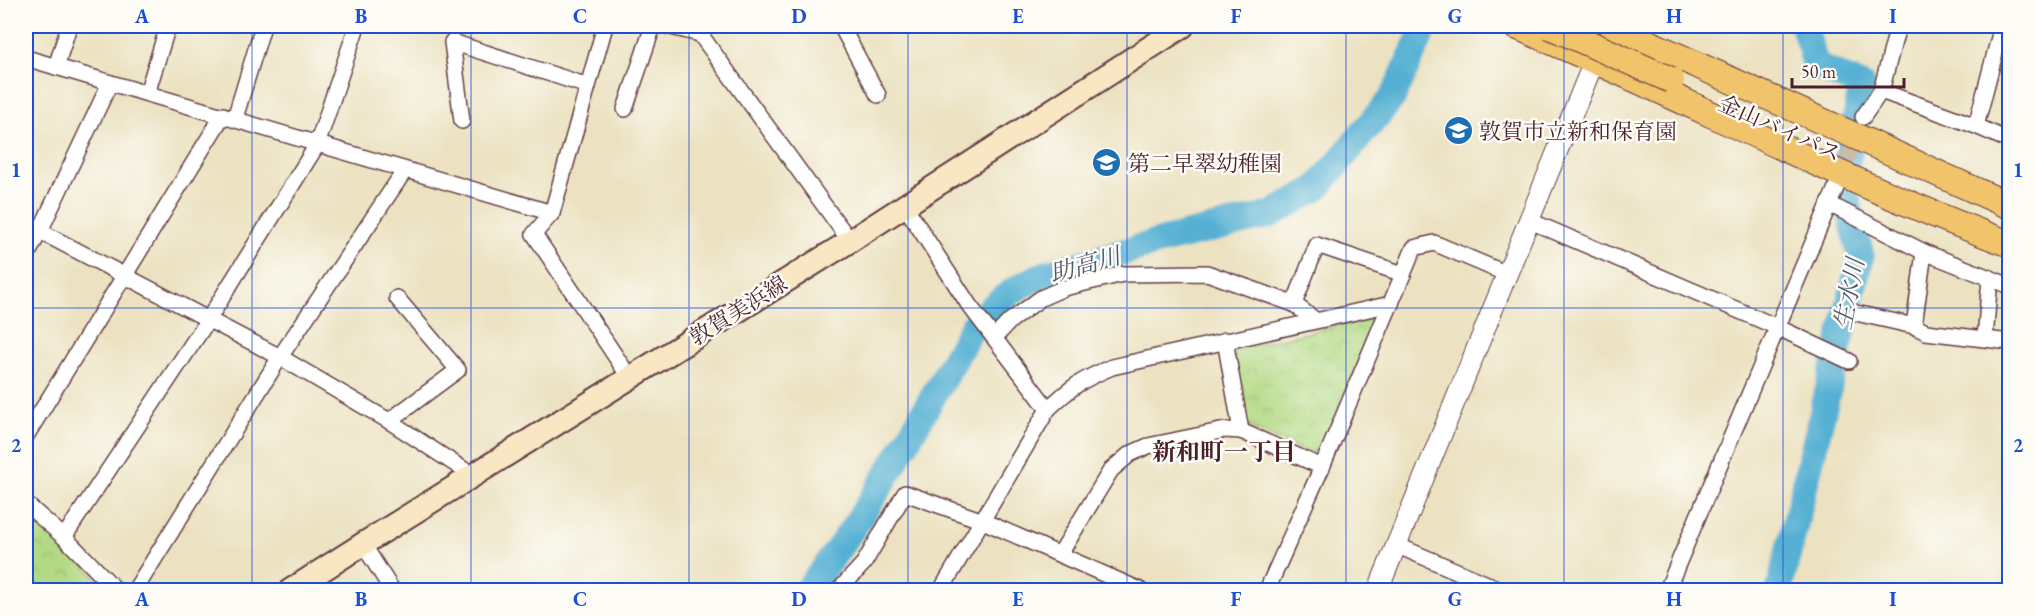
<svg xmlns="http://www.w3.org/2000/svg" width="2035" height="616" font-family="'EB Garamond','Noto Serif JP',serif">
<style>
.park{fill:url(#park-crowns);stroke:#7e7c57;stroke-width:1.5}
.lines{fill:none;stroke-linecap:round;stroke-linejoin:round}
.river{stroke:#55b0d3;stroke-width:27}
.minor-tunnel{stroke:#ccbba3;stroke-width:15;stroke-dasharray:15 8;stroke-linecap:butt}
.minor-casing{stroke:#623c42;stroke-width:18}
.tertiary-casing{stroke:#623c42;stroke-width:22}
.secondary-casing{stroke:#623c42;stroke-width:26}
.trunk-casing{stroke:#623c42;stroke-width:28}
.minor{stroke:#fff;stroke-width:15}
.tertiary{stroke:#fff;stroke-width:20}
.secondary{stroke:#f9e7c3;stroke-width:22}
.trunk{stroke:#f1c36a;stroke-width:26}
.trunk-bridge-casing{stroke:#623c42;stroke-width:28;stroke-linecap:butt}
.trunk-bridge{stroke:#f1c36a;stroke-width:26}
.grid{fill:none;stroke:#1d4ed8;stroke-width:1.5;stroke-opacity:0.55}
.labels{text-anchor:middle;stroke-width:5;stroke-linejoin:round;paint-order:stroke}
.street-label{font-size:22px;fill:#4a1f2b;stroke:#fdfcf7}
.poi-label{font-size:22px;fill:#4a1f2b;stroke:#fdfcf7;text-anchor:start}
.water-label{font-size:24px;font-style:italic;fill:#4e596e;stroke:#fdfcf7}
.neighbourhood-label{font-size:24px;font-weight:bold;fill:#4a1f2b;stroke:#fdfcf7}
.neatline{fill:none;stroke:#1d4ed8;stroke-width:2}
.grid-label{font-size:20px;text-anchor:middle;font-weight:bold;fill:#1d4ed8}
</style>
<defs>
<pattern id="park-crowns" width="20" height="18" patternUnits="userSpaceOnUse" patternTransform="scale(1.5)"><rect width="20" height="18" fill="#b2d983"/><path d="M2 6a3 3 0 1 1 6 0M12 15a3 3 0 1 1 6 0" fill="none" stroke="#9bba71"/></pattern>
</defs>
<rect width="100%" height="100%" fill="#fdfcf7"/>
<filter id="ink" filterUnits="userSpaceOnUse"><feTurbulence type="fractalNoise" baseFrequency=".0167" numOctaves="2"/><feDisplacementMap in="SourceGraphic" scale="12" xChannelSelector="R" yChannelSelector="G"/><feConvolveMatrix kernelMatrix="1 2 1 2 8 2 1 2 1" color-interpolation-filters="sRGB"/></filter>
<filter id="wash" filterUnits="userSpaceOnUse"><feTurbulence type="fractalNoise" baseFrequency=".008" numOctaves="4" result="noise"/><feDisplacementMap in="SourceGraphic" scale="24" xChannelSelector="R" yChannelSelector="G"/><feGaussianBlur stdDeviation="1.35" result="paint"/><feColorMatrix in="noise" values="0 0 0 0 0 0 0 0 0 0 0 0 0 0 0 0 0 1.4 0 .05"/><feComposite in="paint" operator="in"/></filter>
<g filter="url(#wash)">
<rect width="100%" height="100%" fill="#ece2c1"/>
<g class="park">
<polygon points="1371,318 1375,325 1322,446 1311,454 1253,429 1247,425 1233,356 1237,349"/>
<polygon points="26,512 52,532 108,590 26,590"/>
</g>
<g class="lines">
<g class="river">
<path d="M807 590C872 510 920 418 972 328 993 303 1017 285 1048 273L1166 240 1270 215 1317 188 1393 97 1425 26"/>
<polyline points="1779,590 1861,256 1843,183 1862,86 1816,66 1804,26"/>
</g>
</g>
</g>
<g filter="url(#ink)">
<g class="lines">
<polyline class="minor-tunnel" points="1839,181 1858,131"/>
<defs>
<g id="minor">
<polyline points="605,26 552,213 534,234 630,378"/>
<polyline points="667,26 700,34 850,241"/>
<polyline points="841,26 878,95"/>
<polyline points="26,58 552,213"/>
<polyline points="56,67 69,26"/>
<polyline points="1881,91 1976,126 2010,141"/>
<polyline points="147,93 168,26"/>
<polyline points="625,109 653,26"/>
<polyline points="1863,117 1881,91 1898,26"/>
<polyline points="235,118 263,26"/>
<polyline points="462,121 452,42 588,86"/>
<polyline points="1976,126 2002,26"/>
<polyline points="1829,204 1924,252 2010,286"/>
<polyline points="905,206 969,305 1048,409"/>
<polyline points="1528,220 1777,327 1849,361"/>
<polyline points="26,224 280,357 389,421 472,475"/>
<polyline points="26,257 40,231 110,83"/>
<polyline points="1294,304 1317,245 1403,274"/>
<polyline points="1856,313 1914,326 1926,332 2010,342"/>
<polyline points="1914,326 1924,252"/>
<polyline points="995,337 1010,321 1041,298 1064,288 1123,274 1207,273 1294,304 1315,320"/>
<polyline points="1985,339 1990,278"/>
<polyline points="389,421 458,370 397,298"/>
<polyline points="1241,431 1322,467"/>
<polyline points="26,436 223,115"/>
<polyline points="26,504 64,537 116,590"/>
<polyline points="64,537 208,320 317,145 357,26"/>
<polyline points="363,544 392,590"/>
<polyline points="1396,545 1501,590"/>
<polyline points="1060,554 1111,470 1130,454 1148,446 1225,430 1241,431 1225,340"/>
<polyline points="135,590 280,357 405,170"/>
<polyline points="839,590 864,563 905,493 983,521 1140,590"/>
<path d="M941 590 1048 409C1071 387 1083 379 1112 367L1391 304"/>
<polyline points="1267,590 1322,467 1414,248 1434,243 1507,274"/>
<polyline points="1667,590 1838,183"/>
</g>
<polyline id="tertiary" points="1378,590 1599,49"/>
<polyline id="secondary" points="291,590 363,544 850,241 1183,26"/>
<g id="trunk">
<path d="M1516 26C1681 96 1841 181 2010 244"/>
<polyline points="1611,26 2010,206"/>
</g>
</defs>
<use href="#minor" class="minor-casing"/>
<use href="#tertiary" class="tertiary-casing"/>
<use href="#secondary" class="secondary-casing"/>
<use href="#trunk" class="trunk-casing"/>
<use href="#minor" class="minor"/>
<use href="#tertiary" class="tertiary"/>
<use href="#secondary" class="secondary"/>
<use href="#trunk" class="trunk"/>
<defs>
<polyline id="trunk-bridge" points="1550,26 1671,80"/>
</defs>
<use href="#trunk-bridge" class="trunk-bridge-casing"/>
<use href="#trunk-bridge" class="trunk-bridge"/>
</g>
</g>
<path class="grid" d="M252 26V590M471 26V590M689 26V590M908 26V590M1127 26V590M1346 26V590M1564 26V590M1783 26V590M26 308H2010"/>
<defs>
<symbol id="school-disc" viewBox="-11 -11 22 22"><circle r="9.5" fill="#1f6fb2" stroke="#fdfcf7"/><path d="M0-5L7-2L0 1L-7-2ZM-4 1L0 2.5L4 1V4Q0 6-4 4Z" fill="#fff"/></symbol>
</defs>
<g fill-rule="evenodd">
<use href="#school-disc" x="1442" y="114" width="33" height="33"/>
<use href="#school-disc" x="1090" y="146" width="33" height="33"/>
</g>
<g class="labels">
<g class="street-label">
<text transform="translate(1780 128) rotate(24)" y="8">金山バイパス</text>
<text transform="translate(738 310) rotate(-32)" y="8">敦賀美浜線</text>
</g>
<g class="poi-label">
<text x="1479" y="139">敦賀市立新和保育園</text>
<text x="1128" y="171">第二早翠幼稚園</text>
</g>
<g class="water-label">
<text transform="translate(1085 265) rotate(-16)" y="8">助高川</text>
<text transform="translate(1849 294) rotate(-79)" y="8">生水川</text>
</g>
<g class="neighbourhood-label">
<text x="1224" y="460">新和町一丁目</text>
</g>
</g>
<rect width="2035" height="616" fill="none" stroke="#fdfcf7" stroke-width="66"/>
<path d="M1792 78v9h112v-9" fill="none" stroke="#4a1f2b" stroke-width="3"/>
<text x="1801" y="78" font-size="18" fill="#4a1f2b" stroke="#fdfcf7" stroke-width="4.5" paint-order="stroke">50 m</text>
<rect x="33" y="33" width="1969" height="550" class="neatline"/>
<g class="grid-label">
<text x="142" y="23">A</text>
<text x="361" y="23">B</text>
<text x="580" y="23">C</text>
<text x="799" y="23">D</text>
<text x="1018" y="23">E</text>
<text x="1236" y="23">F</text>
<text x="1455" y="23">G</text>
<text x="1674" y="23">H</text>
<text x="1893" y="23">I</text>
<text x="16" y="177">1</text>
<text x="2018" y="177">1</text>
<text x="16" y="452">2</text>
<text x="2018" y="452">2</text>
<text x="142" y="606">A</text>
<text x="361" y="606">B</text>
<text x="580" y="606">C</text>
<text x="799" y="606">D</text>
<text x="1018" y="606">E</text>
<text x="1236" y="606">F</text>
<text x="1455" y="606">G</text>
<text x="1674" y="606">H</text>
<text x="1893" y="606">I</text>
</g>
</svg>
